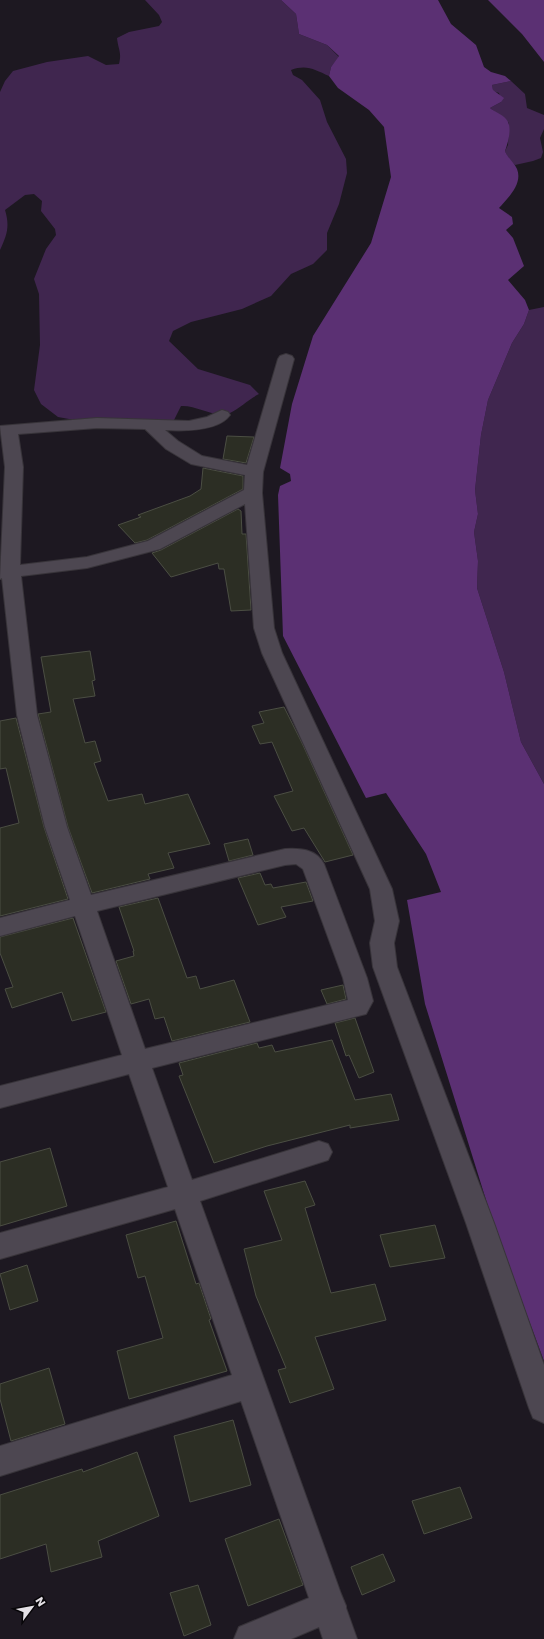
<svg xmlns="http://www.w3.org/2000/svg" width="544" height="1639" font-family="Poppins,sans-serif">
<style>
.green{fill:#40264f}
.water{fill:#5b3073}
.building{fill:#2c2e24;stroke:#4b4e43}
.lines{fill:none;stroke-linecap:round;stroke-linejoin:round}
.minor-casing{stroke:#38343a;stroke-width:2}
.minor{fill:#4d4751;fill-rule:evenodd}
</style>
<rect width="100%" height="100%" fill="#1d1821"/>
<g class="green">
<path d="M145 0H281L296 14 299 34 327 45 339 57 331 67 329 76C315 70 307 64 291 70L293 75 302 80 320 100 327 122 346 159 347 173 339 204 327 233V250L313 264 291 274 271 296 242 309 191 322 173 331 169 341 198 369 250 385 259 394C249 399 240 408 230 413 216 419 197 405 181 406L174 420 115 421 69 419 58 417 41 404 34 390 40 345 39 294 34 279 46 249 56 235 55 229 41 211 42 201 34 194 25 195 5 210C10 226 7 235 0 250V92L5 81 13 71 47 62 88 56 106 65 119 64C122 52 118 49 117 38L129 32 159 26 162 22 159 15Z"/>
<polygon points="511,81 525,94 527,108 544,115 544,129 540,138 543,152 541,158 533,161 515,165 508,159 505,151 508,145 509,123 490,108 501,102 499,93 493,91 492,85"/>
<polygon points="544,307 544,784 521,742 504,672 477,588 478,561 474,532 478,514 475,490 481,435 488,400 512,343 524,324 529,310"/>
</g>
<g class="water">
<path d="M281 0H438L451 24 476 45 484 67 491 72 505 76 511 81 492 85 493 90 504 98 501 102 490 108C495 112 502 114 506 119 513 126 508 143 505 151 508 159 514 162 517 169 523 184 508 198 499 208L512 217 513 224 506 230 513 238 524 266 508 280 525 300 529 310 524 324 512 343 488 400 481 435 475 490 478 514 474 532 478 561 477 588 504 672 521 742 544 784V1361L496 1232 425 1004 407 900 441 892 426 854 386 793 366 798 283 636 278 495 280 486 291 481 290 474 280 468 292 404 313 336 371 243 391 177 384 127 369 110 338 88 329 76 331 67 339 56 327 45 299 34 296 14Z"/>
<polygon points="488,0 544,0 544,62 522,34"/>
</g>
<g class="building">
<polygon points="227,436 254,437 246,463 223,459"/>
<polygon points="203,468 243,476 243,489 147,540 135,543 118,525 141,517 138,515 190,496 201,489"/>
<polygon points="238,509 241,511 242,534 246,534 251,610 231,611 224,569 219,569 218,563 171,577 152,553 161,550"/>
<polygon points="90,651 95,680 92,681 95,696 73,699 85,743 95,741 101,761 94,763 108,801 142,794 145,804 188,794 210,844 168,853 174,868 148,874 150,879 92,893 68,827 38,714 51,712 41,657"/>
<polygon points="284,707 302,743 353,855 325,862 304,828 292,831 274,796 293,791 272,742 260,744 252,726 264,723 259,712"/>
<polygon points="16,718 44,827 68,899 0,916 0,828 19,823 6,768 0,769 0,721"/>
<polygon points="248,839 253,855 229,861 224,844"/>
<polygon points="260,873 265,885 271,884 273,888 306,882 313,901 281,907 286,917 258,925 238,878"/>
<polygon points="158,898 187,978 196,976 200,989 234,980 250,1022 172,1041 164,1017 155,1019 149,999 131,1004 116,961 134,956 133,951 134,951 119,907"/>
<polygon points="73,918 106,1012 72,1021 62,992 12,1008 5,989 13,987 0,953 0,937"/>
<polygon points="343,985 346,999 327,1004 321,990"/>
<polygon points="355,1018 374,1072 359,1078 349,1055 346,1056 335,1023"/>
<polygon points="332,1040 355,1100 391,1094 399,1120 350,1128 350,1125 267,1146 214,1163 179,1076 183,1075 179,1063 257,1043 259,1048 272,1045 275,1052"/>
<polygon points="50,1148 67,1206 0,1226 0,1162"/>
<polygon points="305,1181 315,1205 305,1208 331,1293 375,1284 386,1320 315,1337 334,1389 290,1403 278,1370 286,1368 256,1296 244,1249 282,1240 264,1191"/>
<polygon points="176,1221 196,1284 199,1283 211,1319 209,1320 227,1371 129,1399 117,1351 163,1338 145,1276 138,1278 126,1235"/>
<polygon points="435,1225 445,1258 390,1267 380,1235"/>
<polygon points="27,1265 38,1301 10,1310 0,1274"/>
<polygon points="49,1368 65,1424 11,1441 0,1399 0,1384"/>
<polygon points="233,1420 251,1485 190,1502 174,1436"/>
<polygon points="137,1452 159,1516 98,1541 102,1557 51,1572 46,1544 0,1559 0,1495 82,1469 83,1472"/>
<polygon points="460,1487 472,1518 424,1534 412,1501"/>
<polygon points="279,1519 303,1585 248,1606 225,1539"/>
<polygon points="383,1554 395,1581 362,1595 351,1567"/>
<polygon points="198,1585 211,1625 184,1636 170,1593"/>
</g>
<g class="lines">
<defs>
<path id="minor" d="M286 354 292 356 294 359 263 472 262 493 274 628 282 653 392 889 399 921 394 943 397 967 494 1223 544 1365V1423L533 1418 529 1408 466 1223 373 967 370 943 375 921 370 889 262 653 254 628 245 504 160 549 87 568 21 576 37 715 67 827 91 895 285 849C300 848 316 849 324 864L367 978 373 1001 366 1014 152 1068 192 1180 319 1141 328 1144 332 1152 328 1160 200 1201 341 1594 346 1606V1608L357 1639H323L319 1627 291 1639H234L239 1627 309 1598 241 1401 0 1476V1446L232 1375 175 1209 0 1259V1233L168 1187 129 1074 0 1108V1086L122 1055 75 916 0 936V918L70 900 45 827 17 715 2 578 0 579 5 467 0 426 97 418 189 421 207 417 222 410 228 412 230 415C218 432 183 431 165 430L178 441 202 456 247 465 278 359 280 356ZM97 428 145 429 166 449 191 464 245 475 244 490 148 541 87 557 20 565 23 467 18 434ZM296 864 303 869 343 978 348 1000 145 1049 97 911 285 865Z"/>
</defs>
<use href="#minor" class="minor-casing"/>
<use href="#minor" class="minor"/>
</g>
<g transform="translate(32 1607) rotate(58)" stroke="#070508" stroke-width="3" paint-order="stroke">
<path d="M0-3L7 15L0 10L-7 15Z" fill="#e4e0e6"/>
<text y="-6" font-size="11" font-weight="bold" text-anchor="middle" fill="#e4e0e6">N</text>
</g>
</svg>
